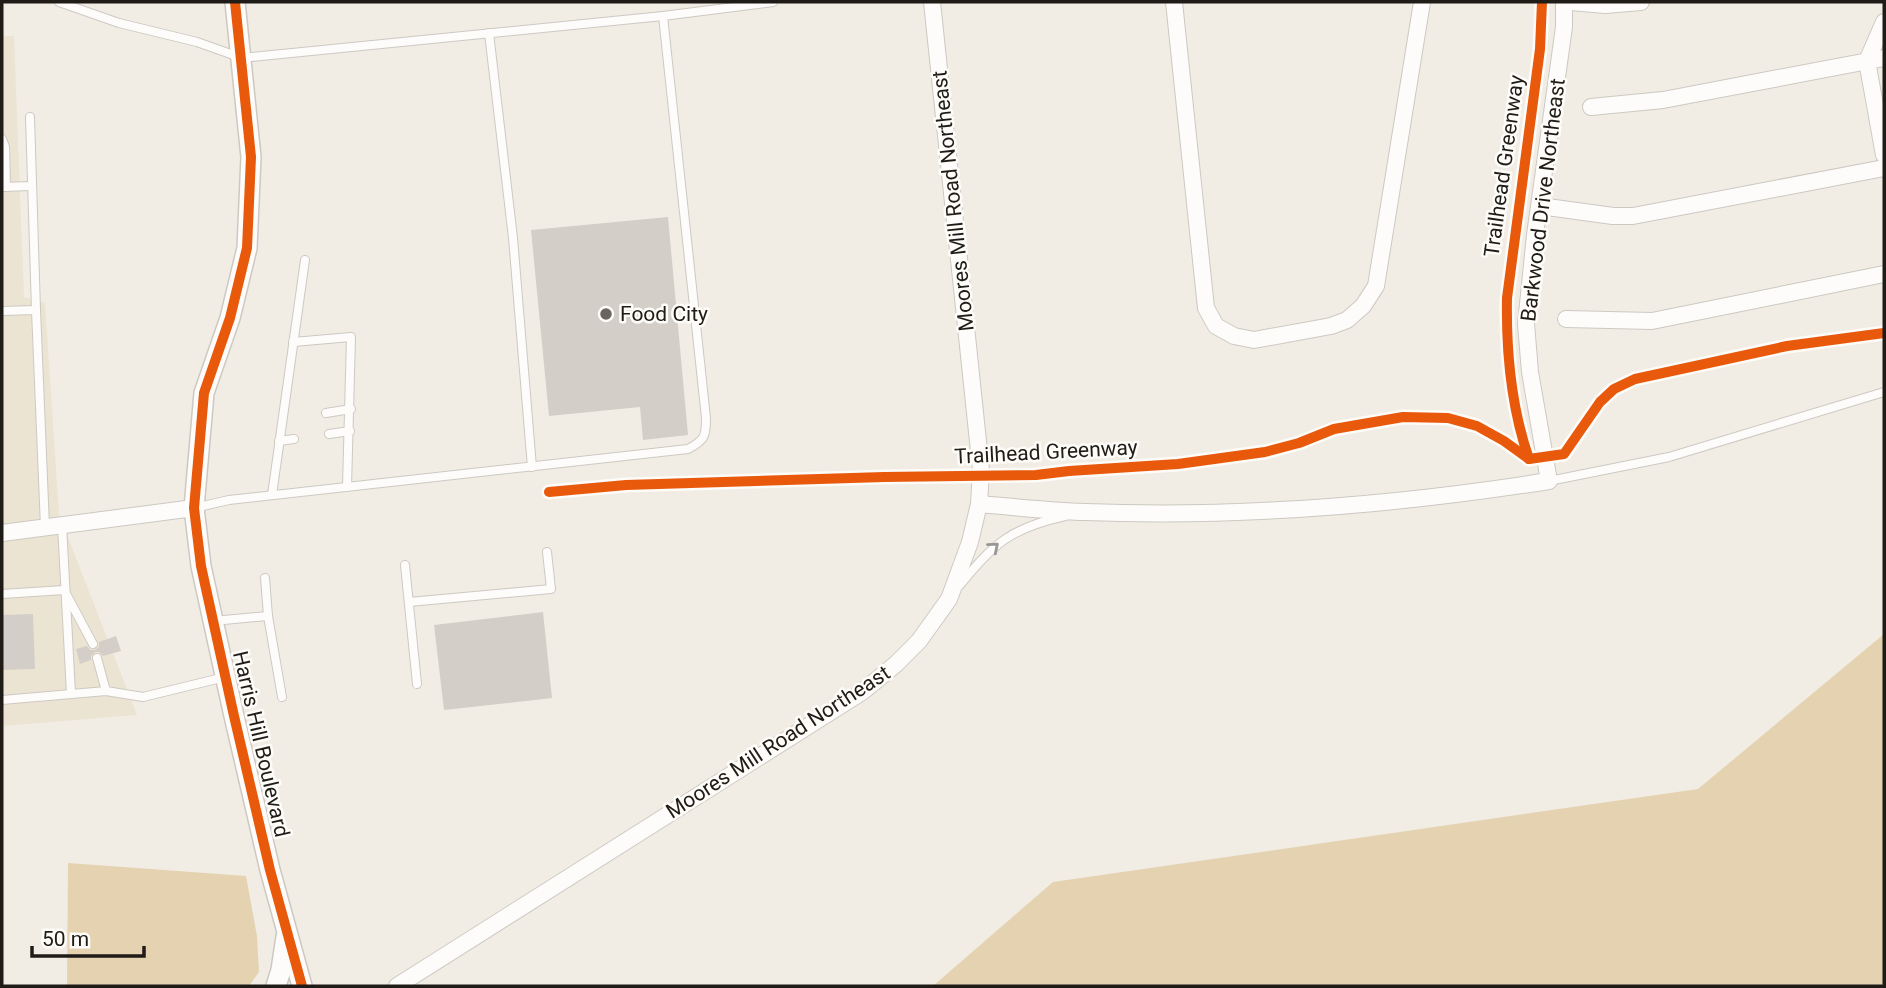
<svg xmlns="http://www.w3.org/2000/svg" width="1886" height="988" font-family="Roboto,sans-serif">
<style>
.built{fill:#ece4d3}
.green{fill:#e4d2b0}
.building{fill:#d3cfc8}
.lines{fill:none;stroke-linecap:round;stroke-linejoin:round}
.service-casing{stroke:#cdc9c2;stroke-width:10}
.minor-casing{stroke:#cdc9c2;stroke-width:18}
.tertiary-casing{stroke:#cdc9c2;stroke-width:22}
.service{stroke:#fdfcfb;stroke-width:8}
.minor{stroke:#fdfcfb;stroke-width:16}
.tertiary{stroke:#fdfcfb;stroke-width:19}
.cycleway-casing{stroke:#fefcf9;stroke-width:15}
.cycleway{stroke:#e8590c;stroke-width:10}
.oneway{stroke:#999794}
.poi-dot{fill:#68645e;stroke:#fefcf9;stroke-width:2.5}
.labels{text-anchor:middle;stroke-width:5;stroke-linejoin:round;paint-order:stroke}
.street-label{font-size:21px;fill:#1f1b16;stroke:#fefcf9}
.poi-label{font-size:21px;fill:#1f1b16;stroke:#fefcf9;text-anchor:start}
</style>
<rect width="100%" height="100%" fill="#f1ede4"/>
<polygon class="built" points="2,36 14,36 24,297 45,303 59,514 137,715 2,726"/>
<g class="green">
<polygon points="1884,634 1884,986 933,986 1053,882 1698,789"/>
<polygon points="68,863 246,876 257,936 259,972 249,986 67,986"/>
</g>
<g class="building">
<polygon points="668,217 688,435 643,440 640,407 549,416 531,230"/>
<polygon points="543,612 552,698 444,710 434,625"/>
<polygon points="33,614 35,669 2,670 2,615"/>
<polygon points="116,636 121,651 103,656 99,652 95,652 91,656 91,660 80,664 76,649 87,646 90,650 95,650 99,647 99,642"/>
</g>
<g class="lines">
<defs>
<g id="service">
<polyline points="59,2 119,23 197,42 242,58 663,16"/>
<polyline points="489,33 513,238 532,467"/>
<polyline points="30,117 36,310"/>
<polyline points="2,139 5,147 6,187"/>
<polyline points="2,187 32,186"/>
<polyline points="2,311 36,310 45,527"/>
<polyline points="293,342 351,337 347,487"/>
<polyline points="326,413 351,409"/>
<polyline points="329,434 350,431"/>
<polyline points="279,441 294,439"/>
<polyline points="1549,481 1669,457 1884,392"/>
<polyline points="272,495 305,260"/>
<path d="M194 508 229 500 688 449C705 440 706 436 706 418L663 16 773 2"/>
<polyline points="62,525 71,694"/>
<polyline points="405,565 417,684"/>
<polyline points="265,578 268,616 282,697"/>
<path d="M960 585C994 543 1011 528 1065 516"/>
<polyline points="2,594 64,590 93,644"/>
<polyline points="409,602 551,589 547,552"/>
<polyline points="213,621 268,616"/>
<polyline points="97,658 106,691"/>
<polyline points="2,700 106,691 143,697 225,677"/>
</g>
<g id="minor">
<polyline points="1174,2 1206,308 1216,326 1234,336 1254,340 1331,326 1347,320 1363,306 1376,286 1422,2"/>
<polyline points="1571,2 1605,5 1641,2"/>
<polyline points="1884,22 1867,61 1884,155"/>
<polyline points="1591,107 1663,100 1884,58"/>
<polyline points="1540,206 1613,216 1633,216 1884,168"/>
<polyline points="1566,319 1652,321 1884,274"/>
<path d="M979 504C1014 507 1049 511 1085 512 1240 518 1396 505 1549 481L1530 372 1526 324 1535 235 1564 27V2"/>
<polyline points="2,533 194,508"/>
<polyline points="397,986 862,692 896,664 919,641 949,599 970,542 979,504 981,470 932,2"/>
</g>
<g id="tertiary">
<polyline points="235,2 251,157 247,248 230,318 204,393 194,508 201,566 234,716 270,870 302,986"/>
<polyline points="276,986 281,970 286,937"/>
</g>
</defs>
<use href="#service" class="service-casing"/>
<use href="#minor" class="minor-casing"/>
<use href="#tertiary" class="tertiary-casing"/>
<use href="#service" class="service"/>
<use href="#minor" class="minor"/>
<use href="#tertiary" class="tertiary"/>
<defs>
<g id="cycleway">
<polyline points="235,2 251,157 247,248 230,318 204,393 194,508 201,566 234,716 270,870 302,986"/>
<path d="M1542 2 1540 49 1507 298C1506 353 1511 407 1529 459L1564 454 1600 402 1614 389 1635 379 1787 346 1884 333"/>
<polyline points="549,492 626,485 884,477 1036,475 1069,471 1178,464 1265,452 1299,443 1334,429 1403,417 1448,418 1477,426 1504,441 1529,459"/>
</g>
</defs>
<use href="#cycleway" class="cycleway-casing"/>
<use href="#cycleway" class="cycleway"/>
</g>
<defs><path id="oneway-chevron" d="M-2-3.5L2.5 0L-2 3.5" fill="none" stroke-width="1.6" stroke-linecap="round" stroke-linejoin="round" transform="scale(1.75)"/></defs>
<use class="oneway" href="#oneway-chevron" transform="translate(994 547) rotate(-40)"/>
<circle class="poi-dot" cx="606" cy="314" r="7"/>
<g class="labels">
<g class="street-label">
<text transform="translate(1504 166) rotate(-82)" y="7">Trailhead Greenway</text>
<text transform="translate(1543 200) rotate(-83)" y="7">Barkwood Drive Northeast</text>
<text transform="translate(953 201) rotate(-96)" y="7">Moores Mill Road Northeast</text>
<text transform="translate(1046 452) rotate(-3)" y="7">Trailhead Greenway</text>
<text transform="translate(778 742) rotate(-33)" y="7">Moores Mill Road Northeast</text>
<text transform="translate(261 744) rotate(77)" y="7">Harris Hill Boulevard</text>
</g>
<g class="poi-label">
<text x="620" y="321">Food City</text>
</g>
</g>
<rect width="1886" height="988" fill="none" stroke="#1f1b16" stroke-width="7"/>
<path d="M32 946v10h112v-10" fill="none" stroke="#1f1b16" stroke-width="3.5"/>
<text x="42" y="946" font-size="21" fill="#1f1b16" stroke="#fefcf9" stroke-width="5" paint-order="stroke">50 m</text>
</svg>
